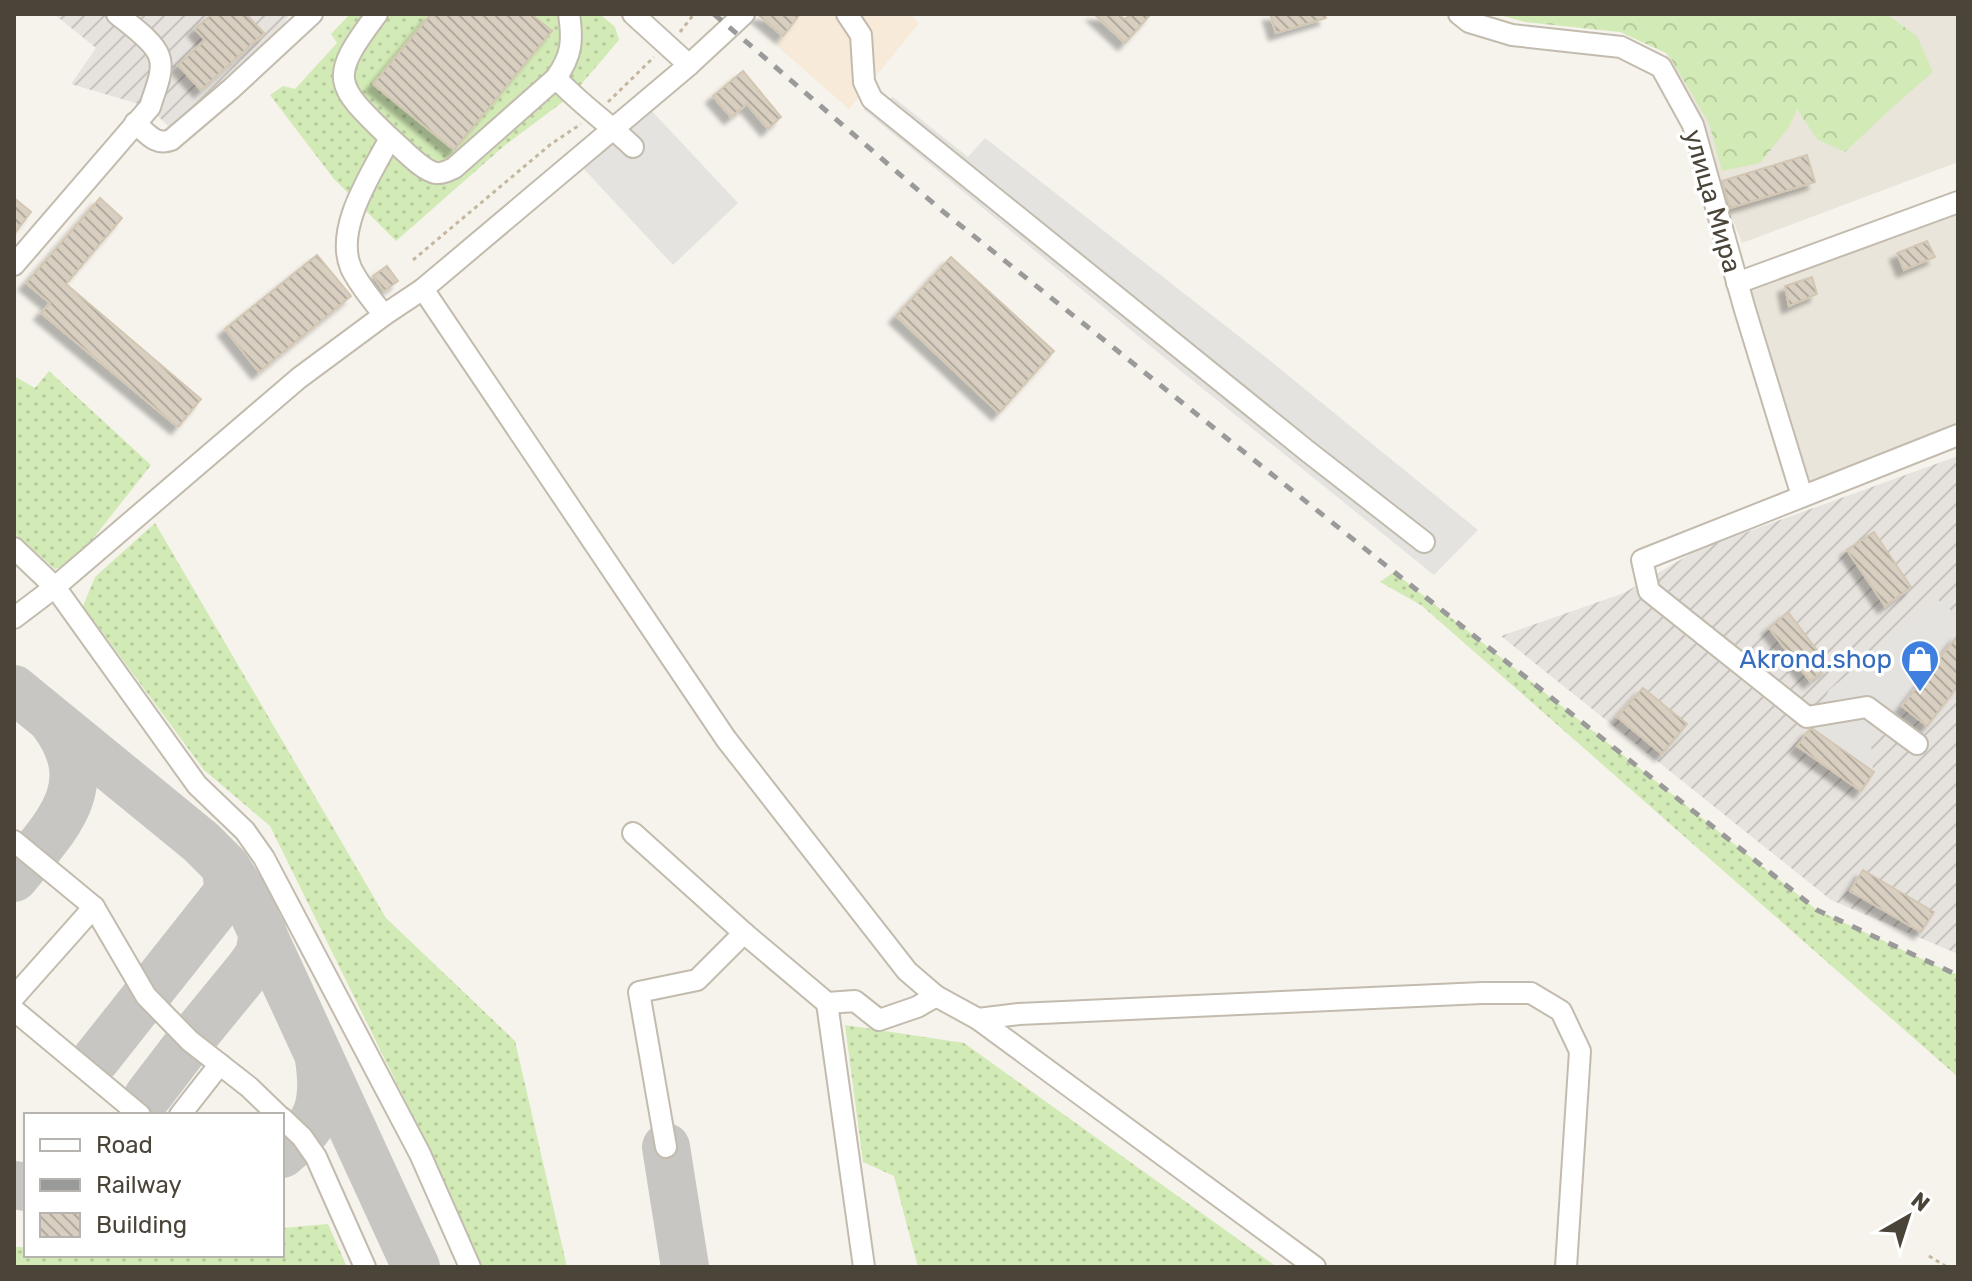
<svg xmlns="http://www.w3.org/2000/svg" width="1972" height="1281" font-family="Rubik,sans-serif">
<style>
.residential{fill:#eae5da}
.commercial{fill:#f7ead8}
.industrial{fill:url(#industrial-furrows)}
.grass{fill:url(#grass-dots)}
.forest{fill:url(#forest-crowns)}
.parking{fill:#e5e3e0}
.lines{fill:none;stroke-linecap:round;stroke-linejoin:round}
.taxiway{stroke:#c8c6c3;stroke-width:48}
.building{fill:url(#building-back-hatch);stroke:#d3c7b4;stroke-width:2;filter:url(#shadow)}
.minor-casing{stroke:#c2bbae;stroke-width:24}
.path{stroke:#c4b79f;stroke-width:3;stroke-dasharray:4 4;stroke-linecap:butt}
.minor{stroke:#fff;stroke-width:20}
.rail{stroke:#9a9a9a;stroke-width:5;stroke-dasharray:10 10;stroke-linecap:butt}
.labels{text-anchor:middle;stroke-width:7;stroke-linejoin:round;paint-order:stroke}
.street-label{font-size:26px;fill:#4b4439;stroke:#fff}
.shop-label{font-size:26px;fill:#366cbe;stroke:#fff;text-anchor:end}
</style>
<defs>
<pattern id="industrial-furrows" width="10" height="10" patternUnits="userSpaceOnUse" patternTransform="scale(2)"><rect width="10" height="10" fill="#e6e2dd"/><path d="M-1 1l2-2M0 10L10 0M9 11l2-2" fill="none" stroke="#c7c3be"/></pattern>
<pattern id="grass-dots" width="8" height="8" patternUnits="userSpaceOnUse" patternTransform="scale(2)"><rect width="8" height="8" fill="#d2eab5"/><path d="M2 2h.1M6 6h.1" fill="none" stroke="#b6ca9c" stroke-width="1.8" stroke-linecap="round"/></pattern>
<pattern id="forest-crowns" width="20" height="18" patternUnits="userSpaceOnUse" patternTransform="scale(2)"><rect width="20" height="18" fill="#d2eab5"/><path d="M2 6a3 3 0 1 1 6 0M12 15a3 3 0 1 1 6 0" fill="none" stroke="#b6ca9c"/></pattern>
<pattern id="building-back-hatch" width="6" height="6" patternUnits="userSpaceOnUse" patternTransform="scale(2)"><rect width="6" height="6" fill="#d8cfc1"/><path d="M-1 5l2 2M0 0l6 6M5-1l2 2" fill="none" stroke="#b1aa9e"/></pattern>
<filter id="shadow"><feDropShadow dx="-7" dy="7" stdDeviation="2" flood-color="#0004"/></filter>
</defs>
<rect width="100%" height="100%" fill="#f6f3ec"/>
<g class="residential">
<polygon points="1604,14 1958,14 1958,162 1742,243 1655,26"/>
<polygon points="1958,209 1958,423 1809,482 1748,286"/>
</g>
<polygon class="commercial" points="800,14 910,14 919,23 849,109 776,45"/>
<g class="industrial">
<polygon points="54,14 290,14 282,27 173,131 149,107 71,84 96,48"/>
<polygon points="1958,456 1958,954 1831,900 1501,636 1624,593 1697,550"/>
</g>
<g class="grass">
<polygon points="350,14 600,14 615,27 619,40 572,95 504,146 396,241 334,179 270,95 283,86 295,89 337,43 331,34"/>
<polygon points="49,371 151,465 73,564 55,569 14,533 14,376 35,388"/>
<polygon points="155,523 386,918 515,1041 567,1267 481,1267 438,1167 270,826 204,770 83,606 95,577"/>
<polygon points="1394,572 1817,910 1952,973 1958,974 1958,1077 1421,605 1380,582"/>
<polygon points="845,1025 964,1043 1277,1267 918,1267 894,1176 863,1162"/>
<polygon points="328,1224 347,1267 14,1267 14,1247 26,1247 26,1255 282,1255 282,1228"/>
</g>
<polygon class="forest" points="1496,14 1886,14 1917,36 1933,72 1895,105 1845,152 1817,139 1797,109 1789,127 1760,163 1722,171 1709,123 1668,54 1620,32 1525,22"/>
<g class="parking">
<polygon points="893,97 968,157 985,138 1268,359 1478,530 1434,575 1166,359 863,109"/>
<polygon points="649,108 738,203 673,265 584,169"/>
<polygon points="1938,600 1958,616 1958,635 1871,745 1873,772 1811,727 1829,690"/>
</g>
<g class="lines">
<g class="taxiway">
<polyline points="14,689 201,842 226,867 241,890 254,915 416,1267"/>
<path d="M14 878C55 827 101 787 53 722"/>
<polyline points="96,1059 225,896 228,888 226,867"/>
<polyline points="148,1096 190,1041 249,969 259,955 263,933"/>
<polyline points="666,1147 685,1267"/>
<path d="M282 1154C318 1125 326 1105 319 1059"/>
<polyline points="14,1185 26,1187"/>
</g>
</g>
<g class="building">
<polygon points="212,14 246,14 264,33 201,90 178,65 205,40 195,29"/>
<polygon points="431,14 531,14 552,31 454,150 373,84"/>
<polygon points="757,14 800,14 783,36"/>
<polygon points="1094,14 1119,14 1124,19 1134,14 1151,14 1125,43"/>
<polygon points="1270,14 1325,14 1326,18 1276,33"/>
<polygon points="743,71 781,117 768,129 747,104 731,117 713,96"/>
<polygon points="1807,155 1815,182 1730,208 1722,181"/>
<polygon points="14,198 31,212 14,234"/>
<polygon points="100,198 122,218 66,284 201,399 178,427 41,313 50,303 26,283"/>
<polygon points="1927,241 1935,257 1904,270 1897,253"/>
<polygon points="317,255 351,296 259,372 225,329"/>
<polygon points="951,257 1054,351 999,413 896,316"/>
<polygon points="387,266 398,281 384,291 373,276"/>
<polygon points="1812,277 1817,294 1789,306 1785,286"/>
<polygon points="1874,532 1911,587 1885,606 1847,550"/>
<polygon points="1788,612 1829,666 1810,681 1769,628"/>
<polygon points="1958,635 1958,686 1927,726 1902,706"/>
<polygon points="1643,688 1687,724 1662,754 1617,717"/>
<polygon points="1813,729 1874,772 1861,791 1797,746 1809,730"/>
<polygon points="1863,870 1934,912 1921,932 1850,891"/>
</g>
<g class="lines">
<defs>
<g id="minor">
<path d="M377 14C328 79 334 84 390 138"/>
<polyline points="633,14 689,65"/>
<polyline points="847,14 861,35 864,82 872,99 1306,450 1424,542"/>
<polyline points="1459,14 1469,22 1512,35 1621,47 1661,67 1693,125 1745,310 1802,496"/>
<path d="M556 78C579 103 608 123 633 147"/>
<path d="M135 123C147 133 155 146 171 140L231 89 312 14"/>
<path d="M14 265 150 107C154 92 165 71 159 56 154 41 129 24 117 14"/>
<polyline points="1737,283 1958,202"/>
<polyline points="423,289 726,739 907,971 936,996 978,1019 1315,1267"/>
<path d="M384 315C373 301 359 285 351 268 334 228 372 173 390 138 401 147 422 171 436 173 443 174 449 170 454 168L556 78C572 55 573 41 569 14"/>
<polyline points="14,548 55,587 299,378 384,315 423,289 689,65 744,14"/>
<polyline points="14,618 55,587 197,785 245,831 264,858 420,1154 470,1267"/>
<polyline points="1917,744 1867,707 1807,717 1649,591 1642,560 1958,435"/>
<polyline points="633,833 744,933 827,1003 855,1001 879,1020 917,1007 936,996"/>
<polyline points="14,841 94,907 146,996 190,1041 249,1087 278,1115"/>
<polyline points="14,997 94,907"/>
<polyline points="827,1003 864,1267"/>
<polyline points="14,1010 140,1115"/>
<polyline points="978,1019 1019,1014 1482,993 1531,993 1561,1011 1580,1051 1566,1267"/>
<polyline points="180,1115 220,1064"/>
<polyline points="282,1118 302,1137 316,1157 365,1267"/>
<polyline points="666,1147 639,992 697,980 744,933"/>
</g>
</defs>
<use href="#minor" class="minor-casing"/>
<g class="path">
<polyline points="680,32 694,14"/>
<polyline points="608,102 654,57"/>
<polyline points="413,260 551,144 581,124"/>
<polyline points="1929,1256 1947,1267"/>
</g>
<use href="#minor" class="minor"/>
<polyline class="rail" points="714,14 940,209 1817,910 1953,973 1958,974"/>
</g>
<defs>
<symbol id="shop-pin" viewBox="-11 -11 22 30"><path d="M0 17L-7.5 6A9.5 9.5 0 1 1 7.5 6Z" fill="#3f7fe0" stroke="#fff"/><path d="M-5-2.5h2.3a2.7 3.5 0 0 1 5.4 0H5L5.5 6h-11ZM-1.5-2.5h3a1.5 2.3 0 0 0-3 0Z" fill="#fff"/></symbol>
</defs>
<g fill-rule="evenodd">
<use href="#shop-pin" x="1898" y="637" width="44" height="60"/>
</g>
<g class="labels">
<g class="street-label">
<text transform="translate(1713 201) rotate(74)" y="9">улица Мира</text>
</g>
<g class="shop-label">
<text x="1892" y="668">Akrond.shop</text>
</g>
</g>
<rect width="1972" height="1281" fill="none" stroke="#4b4439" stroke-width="32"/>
<rect x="24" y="1113" width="260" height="144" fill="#ffffff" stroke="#b7b4b0" stroke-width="2"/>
<rect x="40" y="1139" width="40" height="12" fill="#ffffff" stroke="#b7b4b0" stroke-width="2"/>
<text x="96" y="1153" font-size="24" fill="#4b4439">Road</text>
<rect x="40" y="1179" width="40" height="12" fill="#9a9a9a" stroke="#b7b4b0" stroke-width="2"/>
<text x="96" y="1193" font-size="24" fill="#4b4439">Railway</text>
<rect x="40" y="1213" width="40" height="24" fill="url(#building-back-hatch)" stroke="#b7b4b0" stroke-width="2"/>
<text x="96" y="1233" font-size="24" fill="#4b4439">Building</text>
<g transform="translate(1908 1217) rotate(39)" stroke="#ffffff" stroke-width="6" paint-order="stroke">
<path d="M0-6L14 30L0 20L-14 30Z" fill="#4b4439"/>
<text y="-12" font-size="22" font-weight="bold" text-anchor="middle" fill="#4b4439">N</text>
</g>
</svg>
